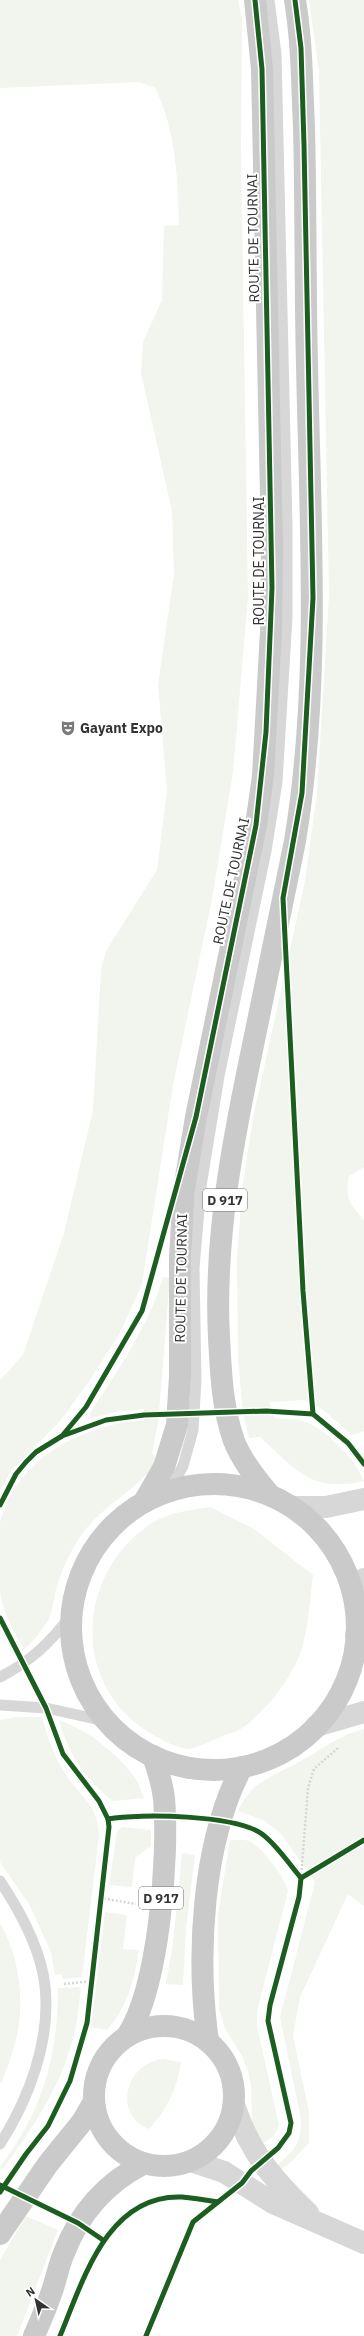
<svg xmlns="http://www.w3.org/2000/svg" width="364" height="2336" font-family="'IBM Plex Sans',sans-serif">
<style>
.green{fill:#f1f5ed}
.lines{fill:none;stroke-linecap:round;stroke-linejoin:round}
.path{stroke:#d6d6d6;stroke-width:2.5;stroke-dasharray:2 2;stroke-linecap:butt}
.service{stroke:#d7d7d7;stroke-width:11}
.minor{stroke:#d7d7d7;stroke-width:22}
.tertiary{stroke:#d7d7d7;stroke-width:22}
.primary{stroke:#cacaca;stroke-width:22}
.cycleway-casing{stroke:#fff;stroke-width:8}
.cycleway{stroke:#1b5e20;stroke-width:5}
.labels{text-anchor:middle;stroke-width:4;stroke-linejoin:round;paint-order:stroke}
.shield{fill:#fff;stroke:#707070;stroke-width:1}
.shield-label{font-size:13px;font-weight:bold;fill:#333}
.street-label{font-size:14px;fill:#333;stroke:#fff}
.poi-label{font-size:14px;font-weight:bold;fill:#333;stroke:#fff;text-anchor:start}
</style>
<rect width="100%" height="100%" fill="#fff"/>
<g class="green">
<path d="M0 0H238L242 19 241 148 248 598 233 772 212 899 173 1085 142 1284 120 1333 89 1381 61 1420 12 1470 0 1490V1380L23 1355 64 1233 93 1110 101 970 106 951 157 870 167 790 158 685 174 574 172 511 141 373 143 342 162 300 164 226 179 225C178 179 176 130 155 88L139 82 0 88Z"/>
<path d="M309 0H364V1167L349 1176C345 1199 349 1203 364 1220V1431L352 1435 322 1409 304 1400 269 1402 275 1418C285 1419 296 1418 306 1422 325 1429 357 1461 364 1481 310 1493 297 1470 260 1437L249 1438 243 1414 238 1359 237 1259 242 1189 253 1118 305 881 317 793 329 595 319 72Z"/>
<path d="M163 1277 170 1278 158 1423 152 1453 157 1462C137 1490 103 1505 82 1534 71 1550 63 1567 57 1586 54 1596 53 1609 49 1619 42 1631 34 1640 24 1650 15 1633 2 1612 0 1591 0 1580 0 1567 0 1555 0 1545 0 1532 0 1522 11 1480 44 1450 82 1435 102 1427 122 1420 144 1421V1409L116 1412 91 1418 90 1413C118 1370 148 1328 163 1277Z"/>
<path d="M210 1507 254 1529 313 1575C310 1597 309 1622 303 1644 296 1673 267 1711 242 1728 237 1732 230 1733 225 1735 217 1738 196 1749 188 1749 175 1748 158 1738 147 1731 69 1681 78 1571 152 1523 170 1512 190 1510 210 1507Z"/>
<path d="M15 1717H42C48 1739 55 1760 69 1779 85 1801 97 1805 99 1835L82 1977 63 1979 62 1974 55 1975 51 1952 29 1904 0 1862V1720Z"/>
<path d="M59 1720C89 1731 116 1752 135 1778 139 1783 141 1791 144 1798L113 1801C85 1780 68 1753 59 1720Z"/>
<path d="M364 1729V1906L348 1894 300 1997 293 2036 309 2112V2143L291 2162 280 2171 276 2167C293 2150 302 2145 301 2119L280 2017 315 1882 281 1834 265 1821 238 1811C243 1801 248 1793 256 1786 269 1776 285 1770 299 1762 321 1750 339 1735 364 1729Z"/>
<polygon points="122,1827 151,1830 151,1846 135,1858 132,1887 109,1885 117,1832"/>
<path d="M230 1840C236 1840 244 1839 249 1841 261 1846 286 1879 288 1891L257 2011V2026L279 2125 274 2136 261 2145 252 2119 251 2085 248 2071 242 2056 225 2029 219 2008 218 1914Z"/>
<polygon points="182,1853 195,1855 186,1928 183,1985 166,1984 173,1943"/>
<path d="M105 1912 127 1915 123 1949 139 1950C134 1981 128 2006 107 2030L91 2027Z"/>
<path d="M0 1923C18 1954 24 1994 18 2030 15 2047 8 2065 2 2082L0 2083Z"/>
<path d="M81 1987C79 2002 78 2020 74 2035 60 2089 34 2126 2 2170L0 2167C42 2112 58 2057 58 1988Z"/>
<path d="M163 2059 181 2062C177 2089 167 2109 149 2129 113 2115 124 2064 163 2059Z"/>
<polygon points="26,2216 58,2230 17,2336 0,2336 0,2260"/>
</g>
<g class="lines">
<g class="path">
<polyline points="301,1878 308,1788 314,1769 338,1748"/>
<polyline points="100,1898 136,1904"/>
<polyline points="64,1984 93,1981"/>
</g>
<g class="service">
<polyline points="169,1491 183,1466 193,1430 196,1380 194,1268 201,1186 219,1076 266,851 277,782 287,617 287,526 276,54 269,0"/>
<path d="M0 1677C30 1662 51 1642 71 1615"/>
<polyline points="0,1705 46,1708 105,1721"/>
<path d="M0 1881C20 1911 41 1949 45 1986 51 2040 29 2099 0 2144"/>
</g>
<g class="minor">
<polyline points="356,1635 364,1641"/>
<polyline points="316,1726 364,1712"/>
<path d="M234 2105C251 2154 271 2177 308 2213"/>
<polyline points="191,2161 224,2172 273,2203 364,2243"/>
</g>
<g class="tertiary">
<polyline points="293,1507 326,1507 364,1499"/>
<polyline points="354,1598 364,1579"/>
</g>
<g class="primary">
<circle cx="214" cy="1627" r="143"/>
<path d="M269 1494C256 1478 242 1461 234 1441 222 1407 221 1373 219 1338 214 1240 232 1145 252 1050 266 980 281 911 295 841 321 683 310 523 307 364 305 285 306 206 304 127 302 84 302 42 295 0"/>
<polyline points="144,1502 164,1467 177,1425 180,1376 180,1257 184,1190 196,1117 256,825 263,776 271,631 272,545 262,69 255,0"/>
<circle cx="164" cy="2096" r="70"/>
<path d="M127 2036C159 1988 169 1856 164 1798 162 1783 158 1770 153 1756"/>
<path d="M208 2041C196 1957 202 1842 242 1767"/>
<polyline points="0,2234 48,2164 82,2122 93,2103"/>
<path d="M34 2336C41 2320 48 2304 53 2288 57 2276 59 2264 64 2253 79 2214 106 2183 143 2164"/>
</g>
<defs>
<g id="cycleway">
<polyline points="295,0 301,48 304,145 313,598 302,793 283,898 303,1291 313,1414 348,1443 364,1464"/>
<polyline points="62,1436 106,1420 144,1415 266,1411 313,1414"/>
<polyline points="0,1505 16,1474 26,1462 36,1452 62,1436 86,1407 142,1311 196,1117 256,825 266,732 272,588 262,69 255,0"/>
<polyline points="0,1618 46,1708 63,1754 99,1801 108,1819 109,1827 87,2023 70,2081 48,2126 26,2154 0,2192"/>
<polyline points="301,1878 364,1840"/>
<polyline points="0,2185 78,2223 103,2240"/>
<path d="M60 2336C83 2281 107 2194 182 2197 194 2198 206 2200 218 2202L242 2183 251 2171 278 2148 289 2133 291 2123 268 2021 270 2005 299 1897 301 1878C289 1864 277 1845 262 1834 236 1815 140 1813 108 1819"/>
<polyline points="146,2336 193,2222 218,2202"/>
</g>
</defs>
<use href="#cycleway" class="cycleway-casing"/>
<use href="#cycleway" class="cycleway"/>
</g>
<defs>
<symbol id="theatre-bare" viewBox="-9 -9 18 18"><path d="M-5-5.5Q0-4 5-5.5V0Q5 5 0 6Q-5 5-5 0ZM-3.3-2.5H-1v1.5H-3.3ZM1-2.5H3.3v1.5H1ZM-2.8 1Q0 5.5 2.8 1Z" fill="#7a7a7a" stroke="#fff" stroke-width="2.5" paint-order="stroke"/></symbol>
</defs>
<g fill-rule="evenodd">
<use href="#theatre-bare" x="57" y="717" width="22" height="22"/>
</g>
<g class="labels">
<g class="shield">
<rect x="203" y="1189" width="44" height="22" rx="3"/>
<rect x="139" y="1887" width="44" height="22" rx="3"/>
</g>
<g class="shield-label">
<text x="225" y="1205">D 917</text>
<text x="161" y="1903">D 917</text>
</g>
<g class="street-label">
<text transform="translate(253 238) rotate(-91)" y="5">ROUTE DE TOURNAI</text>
<text transform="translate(259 561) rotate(-90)" y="5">ROUTE DE TOURNAI</text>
<text transform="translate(231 881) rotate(-78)" y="5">ROUTE DE TOURNAI</text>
<text transform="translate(181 1278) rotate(-89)" y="5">ROUTE DE TOURNAI</text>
</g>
<g class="poi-label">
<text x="80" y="733">Gayant Expo</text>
</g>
</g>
<g transform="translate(36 2300) rotate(326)" stroke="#ffffff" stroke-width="3" paint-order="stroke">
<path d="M0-3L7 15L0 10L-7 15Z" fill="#333333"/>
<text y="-6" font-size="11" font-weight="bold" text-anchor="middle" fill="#333333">N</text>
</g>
</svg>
